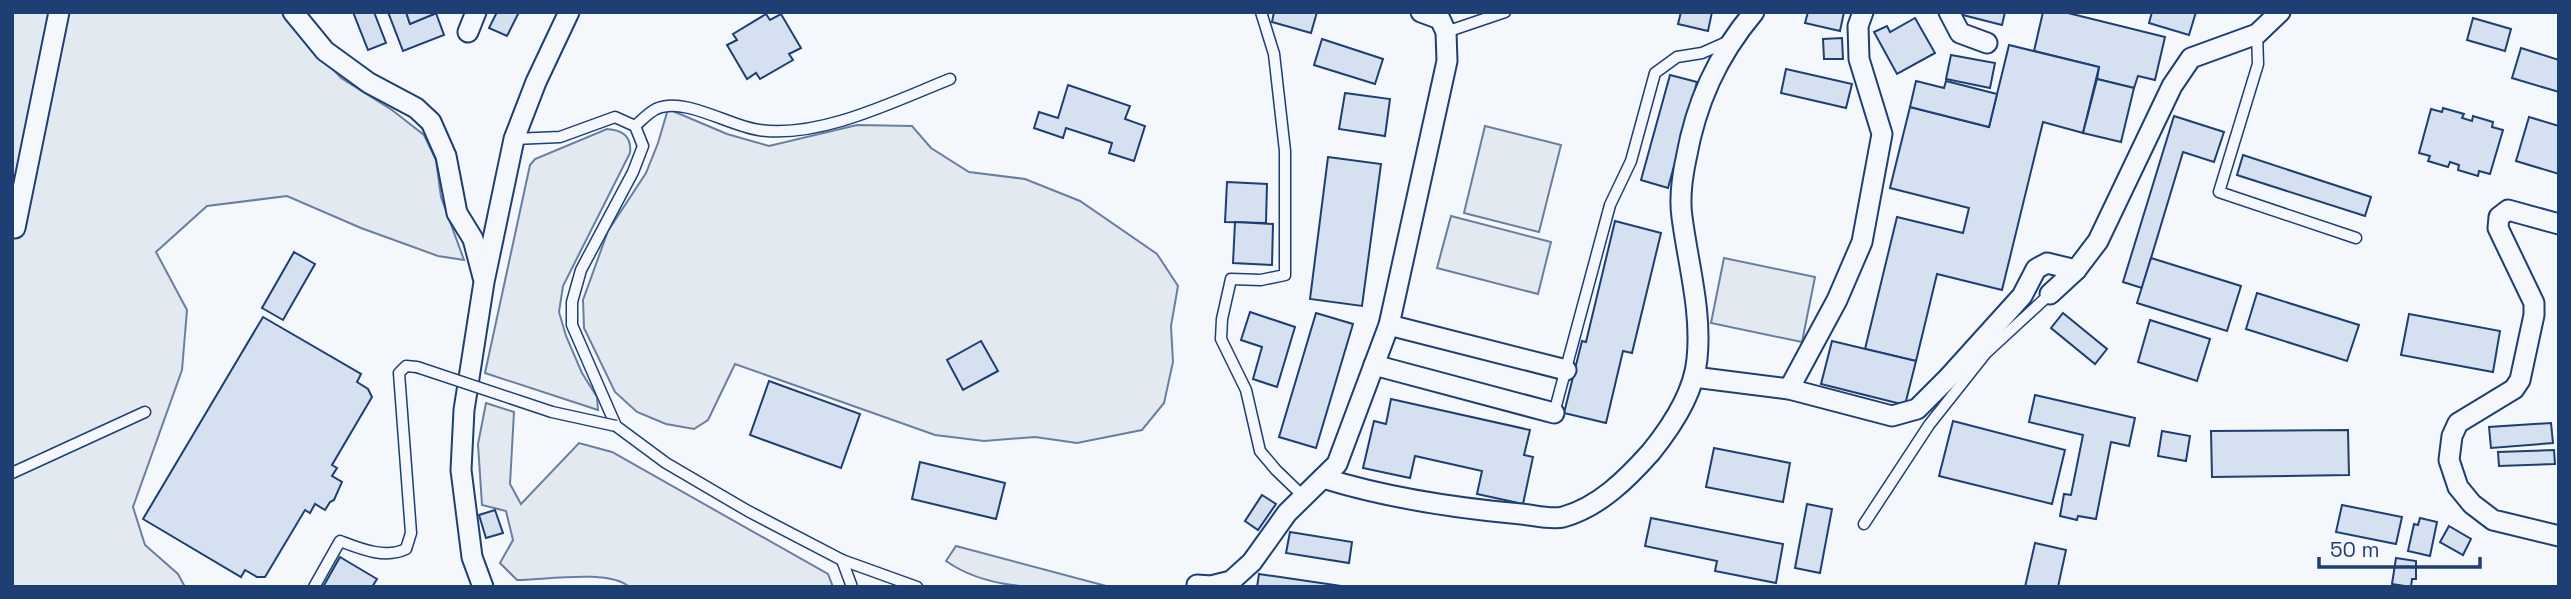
<svg xmlns="http://www.w3.org/2000/svg" width="2571" height="599" font-family="'Space Grotesk',sans-serif">
<style>
.green{fill:#e3e9f0;stroke:#687fa3;stroke-width:2}
.building{fill:#d5e0f0;stroke:#1d3f73;stroke-width:2}
.lines{fill:none;stroke-linecap:round;stroke-linejoin:round}
.lane-casing{stroke:#1d3f73;stroke-width:13}
.street-casing{stroke:#1d3f73;stroke-width:23}
.lane{stroke:#f4f7fb;stroke-width:10}
.street{stroke:#f4f7fb;stroke-width:19}
.lane-bridge-casing{stroke:#1d3f73;stroke-width:13;stroke-linecap:butt}
.lane-bridge{stroke:#f4f7fb;stroke-width:10}
</style>
<rect width="100%" height="100%" fill="#f4f7fb"/>
<g class="green">
<polygon points="12,12 281,12 341,78 392,110 424,135 436,160 441,197 464,260 438,256 361,228 287,196 207,206 156,252 187,310 182,370 133,507 145,545 178,574 185,587 12,587"/>
<polygon points="668,109 727,134 769,146 857,125 912,126 931,148 969,172 1025,179 1080,201 1157,254 1178,286 1171,326 1173,362 1164,403 1142,430 1077,443 1035,437 984,441 935,435 735,364 708,420 694,429 666,424 637,412 615,392 584,328 583,300 608,231 646,173 658,143"/>
<polygon points="1485,126 1561,145 1539,232 1464,213"/>
<path d="M607 129C622 130 632 136 630 153L563 286 559 312 566 336 582 373 597 397 598 410 485 373 530 165 535 159Z"/>
<polygon points="1451,216 1551,242 1538,294 1437,268"/>
<polygon points="1724,258 1815,277 1802,342 1711,323"/>
<path d="M486 403 514 412 510 484 521 504 579 443 612 452 828 574 833 587H629C610 569 544 580 517 580L500 563 513 540 506 511 482 505 478 444Z"/>
<path d="M956 546 1110 587C1054 587 993 594 946 561Z"/>
</g>
<g class="building">
<polygon points="353,12 374,12 386,43 368,50"/>
<polygon points="388,12 406,12 410,24 436,13 444,35 403,51"/>
<polygon points="406,12 439,12 410,24"/>
<polygon points="497,12 519,12 507,36 489,28"/>
<polygon points="1274,12 1317,12 1311,33 1272,22"/>
<polygon points="1681,12 1712,12 1708,31 1678,24"/>
<polygon points="1844,12 1840,31 1805,23 1808,12"/>
<polygon points="1960,12 2005,12 2002,25 1959,14"/>
<polygon points="2043,12 2064,12 2165,37 2155,80 2138,76 2134,88 2097,79 2099,67 2034,51"/>
<polygon points="2152,12 2196,12 2189,35 2149,23"/>
<polygon points="766,14 770,20 781,14 801,48 789,54 793,60 760,79 756,73 747,79 727,45 737,40 733,34"/>
<polygon points="1915,18 1935,53 1897,74 1874,32 1887,26 1890,32"/>
<polygon points="2473,18 2511,29 2505,51 2467,40"/>
<polygon points="1842,38 1843,59 1824,59 1823,39"/>
<polygon points="1322,39 1383,59 1375,84 1314,65"/>
<polygon points="2009,45 2099,67 2083,133 2043,122 2002,290 1937,274 1916,361 1865,349 1897,217 1963,233 1969,208 1890,188 1910,107 1989,127"/>
<polygon points="2521,48 2559,60 2559,92 2512,78"/>
<polygon points="1951,55 1995,63 1990,88 1946,79"/>
<polygon points="1786,69 1852,84 1846,108 1781,93"/>
<polygon points="1670,75 1697,82 1668,188 1641,180"/>
<polygon points="2097,79 2134,88 2121,142 2083,133"/>
<polygon points="1916,81 1944,88 1946,81 1997,94 1989,127 1910,107"/>
<polygon points="1068,85 1130,106 1125,119 1145,126 1134,161 1109,153 1112,143 1066,128 1063,138 1034,128 1039,112 1058,118"/>
<polygon points="1345,93 1390,99 1385,136 1339,129"/>
<polygon points="2443,108 2464,114 2462,118 2472,121 2473,116 2493,122 2492,127 2503,130 2490,174 2479,171 2478,176 2458,170 2459,165 2450,162 2448,167 2428,161 2430,156 2419,153 2431,109 2442,112"/>
<polygon points="2174,116 2224,132 2214,162 2183,152 2142,288 2123,282"/>
<polygon points="2529,117 2559,126 2559,174 2516,161"/>
<polygon points="2243,155 2371,197 2365,216 2237,175"/>
<polygon points="1328,157 1381,164 1362,306 1310,299"/>
<polygon points="1227,182 1267,184 1266,223 1225,222"/>
<polygon points="1615,221 1661,233 1632,353 1623,351 1606,423 1564,413 1582,341 1586,342"/>
<polygon points="1235,222 1273,224 1272,265 1233,263"/>
<polygon points="294,252 315,264 283,320 262,308"/>
<polygon points="2151,258 2241,286 2227,331 2137,303"/>
<polygon points="2257,293 2359,325 2347,361 2246,329"/>
<polygon points="1250,312 1295,327 1277,387 1253,379 1262,347 1241,340"/>
<polygon points="1316,313 1353,324 1316,448 1279,437"/>
<polygon points="2063,313 2107,349 2095,364 2051,328"/>
<polygon points="2409,314 2500,331 2493,372 2401,355"/>
<polygon points="263,317 361,374 357,382 368,389 372,397 332,465 337,468 332,476 342,482 334,500 330,502 325,510 315,504 310,513 305,510 265,577 257,577 245,570 241,577 143,519"/>
<polygon points="2150,320 2210,339 2197,381 2138,362"/>
<polygon points="981,341 998,371 963,390 947,360"/>
<polygon points="1832,341 1916,361 1905,405 1821,384"/>
<polygon points="769,381 860,414 841,468 750,435"/>
<polygon points="2035,395 2135,418 2129,446 2111,442 2096,519 2078,516 2077,520 2060,516 2064,494 2071,495 2083,435 2029,422"/>
<polygon points="1391,399 1530,430 1524,455 1533,457 1523,504 1477,494 1482,471 1415,456 1410,478 1363,468 1374,421 1386,424"/>
<polygon points="1953,421 2065,450 2052,504 1939,476"/>
<polygon points="2551,423 2553,443 2491,448 2489,427"/>
<polygon points="2348,430 2349,475 2212,477 2211,431"/>
<polygon points="2162,431 2190,436 2186,461 2158,456"/>
<polygon points="1714,448 1790,463 1783,502 1706,487"/>
<polygon points="2554,450 2555,464 2499,466 2498,452"/>
<polygon points="920,462 1005,483 996,519 912,499"/>
<polygon points="1262,495 1276,504 1258,530 1245,521"/>
<polygon points="1807,504 1832,509 1820,573 1795,568"/>
<polygon points="2342,505 2402,517 2396,544 2336,532"/>
<polygon points="495,510 503,533 486,538 479,515"/>
<polygon points="1651,518 1783,544 1776,583 1715,571 1717,561 1645,546"/>
<polygon points="2420,518 2437,522 2430,556 2408,551 2414,524 2418,525"/>
<polygon points="2449,526 2471,539 2463,555 2440,542"/>
<polygon points="1290,532 1352,542 1349,563 1286,553"/>
<polygon points="2035,543 2066,550 2058,587 2025,587"/>
<polygon points="340,557 377,579 372,587 323,587"/>
<polygon points="2396,558 2416,561 2416,579 2412,579 2411,587 2392,584"/>
<polygon points="1259,574 1348,587 1257,587"/>
</g>
<g class="lines">
<defs>
<g id="lane">
<polyline points="1261,12 1274,54 1285,151 1285,275 1261,280 1231,279 1222,319 1221,339 1246,390 1260,451 1276,470 1304,497"/>
<polyline points="1446,32 1505,12"/>
<polyline points="2257,34 2258,64 2219,192 2356,238"/>
<path d="M635 126C641 121 648 113 656 109 684 96 729 126 759 130 819 139 895 101 950 79"/>
<polyline points="514,139 560,137 615,117 635,126 643,146 633,172 581,270 572,302 572,325 616,426 666,463 748,511 842,560 917,587"/>
<polyline points="1554,413 1610,205 1631,161 1655,73 1677,57 1702,53 1729,41"/>
<polyline points="12,473 145,412"/>
<polyline points="1864,524 1929,425 1986,353 2050,294"/>
<polyline points="842,560 852,587"/>
<path d="M314 587 340 541C361 549 385 559 406 549L411 533 399 373 406 366 417 367"/>
</g>
<g id="street">
<polyline points="293,12 325,51 369,83 416,108 431,122 446,156 457,213 473,239 483,277"/>
<polyline points="1949,12 1960,33 1987,43"/>
<polyline points="468,32 476,12"/>
<polyline points="2559,224 2508,210 2499,217 2498,228 2534,303 2534,315 2520,380 2514,389 2458,423 2452,436 2449,460 2458,487 2472,504 2493,520 2559,536"/>
<polyline points="12,228 15,228 59,12"/>
<polyline points="2050,294 2076,270 2098,241 2172,86 2191,58 2257,34 2280,12"/>
<polyline points="1389,325 1566,370"/>
<polyline points="1374,365 1554,413"/>
<polyline points="1694,377 1789,389 1892,416 1917,409 1947,379 2022,296 2036,269 2047,263 2076,270"/>
<polyline points="1789,389 1837,300 1862,242 1882,134 1859,59 1858,26 1863,12"/>
<path d="M1323 478C1387 498 1454 508 1521 514 1533 515 1551 520 1563 517 1599 507 1627 479 1651 452 1672 426 1694 393 1697 359 1702 311 1688 264 1682 217 1679 197 1682 178 1686 159 1696 103 1717 56 1754 12"/>
<polyline points="1197,585 1211,586 1231,581 1252,562 1287,513 1337,464 1389,325 1447,61 1446,32 1440,19 1421,12"/>
<polyline points="483,587 472,557 461,470 464,410 484,282 514,139 536,82 569,12"/>
</g>
</defs>
<use href="#lane" class="lane-casing"/>
<use href="#street" class="street-casing"/>
<use href="#lane" class="lane"/>
<use href="#street" class="street"/>
<defs>
<polyline id="lane-bridge" points="417,367 552,412 616,426"/>
</defs>
<use href="#lane-bridge" class="lane-bridge-casing"/>
<use href="#lane-bridge" class="lane-bridge"/>
</g>
<rect width="2571" height="599" fill="none" stroke="#1d3f73" stroke-width="28"/>
<path d="M2319 557v10h161v-10" fill="none" stroke="#1d3f73" stroke-width="3.5"/>
<text x="2330" y="557" font-size="21" fill="#1d3f73" stroke="#f4f7fb" stroke-width="5" paint-order="stroke">50 m</text>
</svg>
